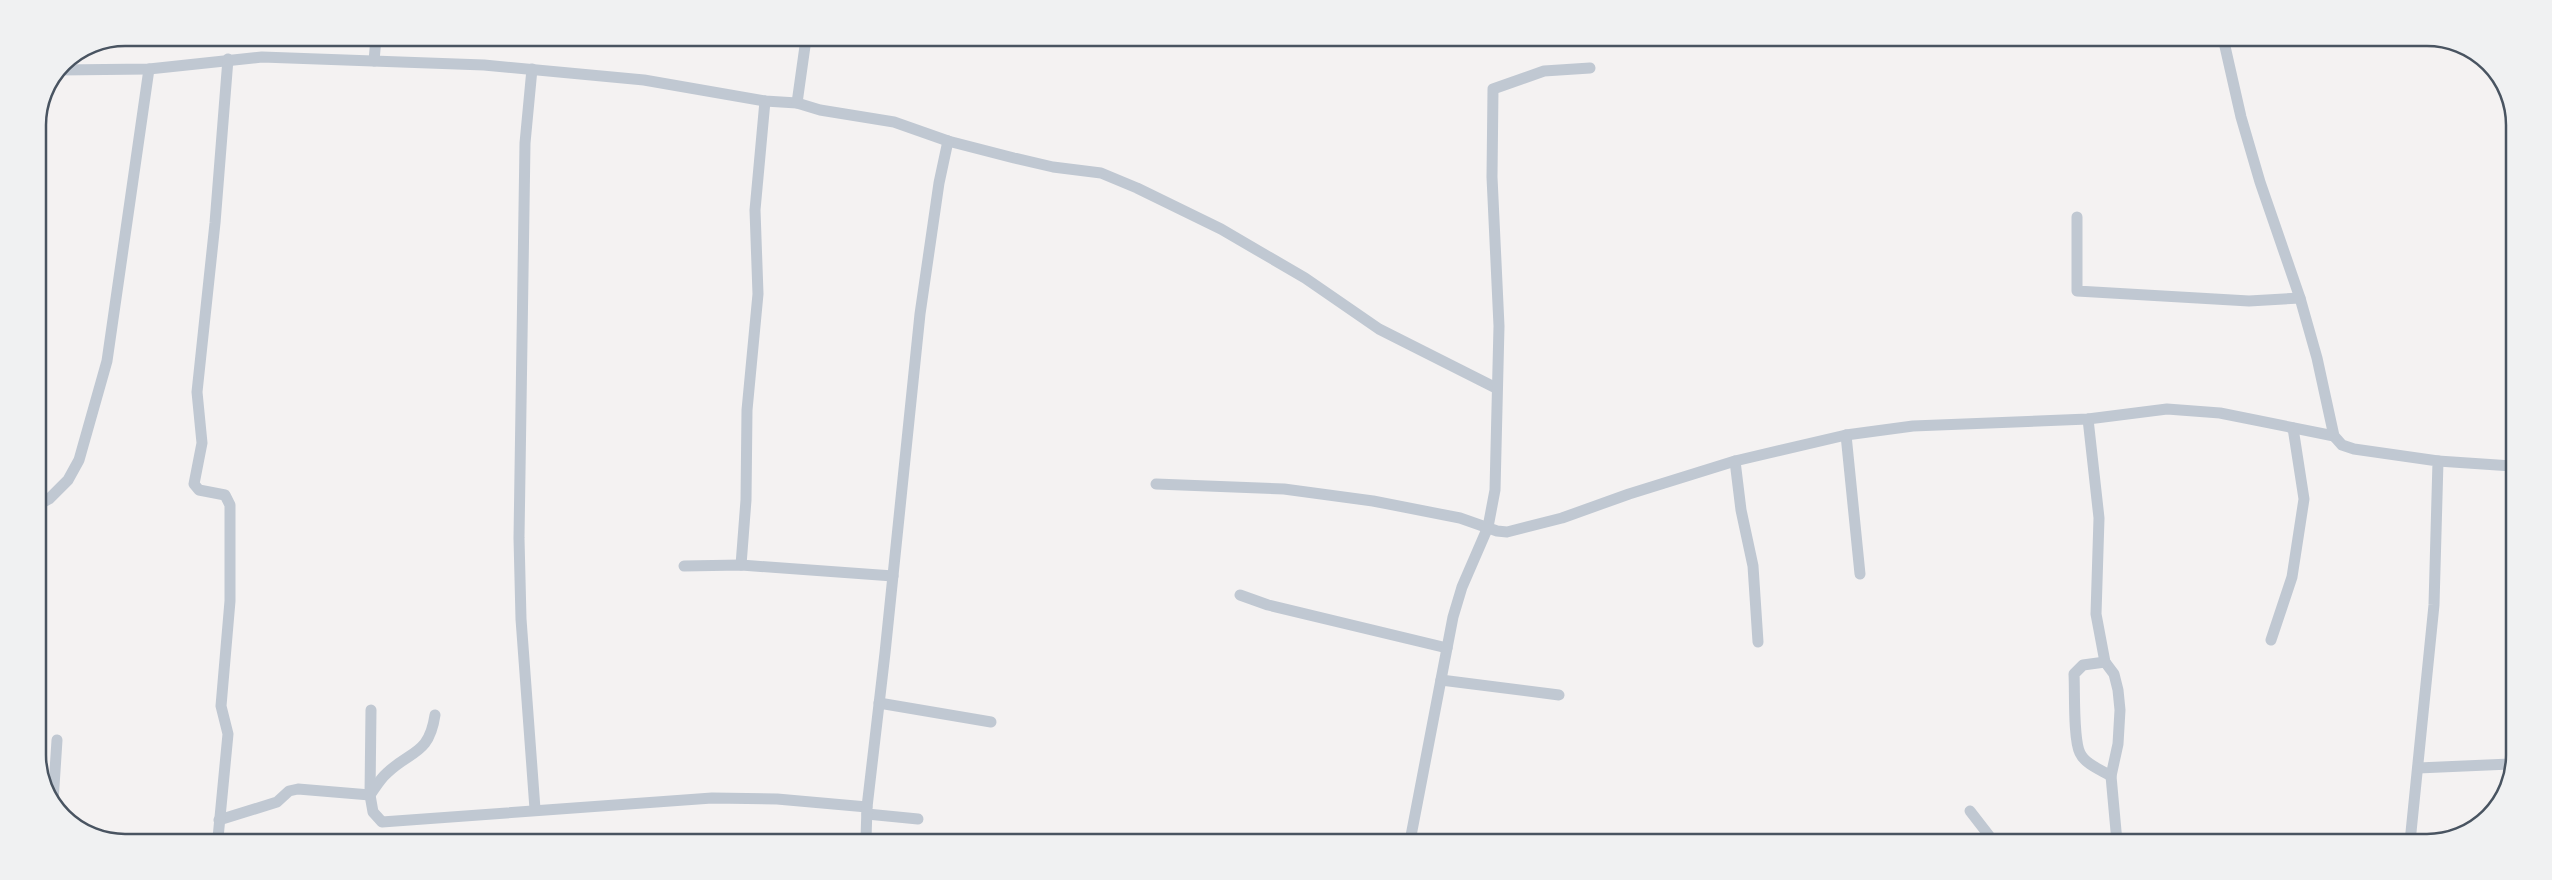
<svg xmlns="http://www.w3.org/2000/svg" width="2552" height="880" font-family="Raleway,sans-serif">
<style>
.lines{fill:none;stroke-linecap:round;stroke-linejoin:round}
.minor{stroke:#c0c8d2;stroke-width:11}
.rim{fill:none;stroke:#495461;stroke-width:2.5}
</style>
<rect width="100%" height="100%" fill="#f4f2f2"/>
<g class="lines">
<g class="minor">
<polyline points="2224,42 2241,117 2260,182 2300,298 2317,358 2334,436 2342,445 2354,449 2438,461 2434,605 2410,842"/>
<polyline points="374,61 376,38"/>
<polyline points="532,69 525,143 519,538 521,619 535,809"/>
<polyline points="60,70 149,69 262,57 484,65 644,80 765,101 797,103 820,110 894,122 948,141 1014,158 1053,167 1101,173 1137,188 1221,229 1305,278 1379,329 1496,388"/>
<polyline points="797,103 806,39"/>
<polyline points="2077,217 2077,291 2249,301 2300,298"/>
<polyline points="2088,419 2099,518 2096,614 2105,662 2114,674 2118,690 2120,710 2118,744 2111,776 2117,842"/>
<polyline points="1846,435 1860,574"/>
<polyline points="1735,461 1741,510 1753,566 1758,642"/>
<polyline points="2438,461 2512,466"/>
<polyline points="1156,484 1284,489 1373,501 1460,518 1497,531 1507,532 1562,518 1629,494 1735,461 1846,435 1913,426 2088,419 2167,409 2220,413 2334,436"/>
<polyline points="38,505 49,499 68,480 79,460 107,361 149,69"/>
<polyline points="741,565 746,500 747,410 758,294 755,210 765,101"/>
<polyline points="684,566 741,565 893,576"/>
<polyline points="1240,595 1268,605 1447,648"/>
<polyline points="2271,640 2292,577 2304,499 2293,428"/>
<path d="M2105 662 2083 665 2074 674C2075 691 2073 739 2080 753 2085 764 2101 770 2111 776"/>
<polyline points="1441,680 1559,695"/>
<polyline points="879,703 991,722"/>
<polyline points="371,710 370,795 373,812 382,822 712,798 777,799 867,807"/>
<polyline points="2418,768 2510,764"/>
<path d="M370 795C375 788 380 779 387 773 411 750 429 755 435 715"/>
<polyline points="53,802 57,740"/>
<polyline points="1970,811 1994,842"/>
<polyline points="867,814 918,819"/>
<polyline points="219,820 277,802 289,791 298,789 370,795"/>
<polyline points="218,838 228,734 221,706 230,601 230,505 225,495 199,490 194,484 202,443 197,392 215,223 228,59"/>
<polyline points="866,839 867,807 885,653 920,314 939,183 948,141"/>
<polyline points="1410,841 1453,617 1462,587 1488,527 1495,490 1499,326 1492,177 1493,89 1544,71 1590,68"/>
</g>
</g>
<path d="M0 0H2552V880H0ZM125 46H2427A79 79 0 0 1 2506 125V755A79 79 0 0 1 2427 834H125A79 79 0 0 1 46 755V125A79 79 0 0 1 125 46Z" fill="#f0f1f2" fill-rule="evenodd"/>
<path class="rim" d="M125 46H2427A79 79 0 0 1 2506 125V755A79 79 0 0 1 2427 834H125A79 79 0 0 1 46 755V125A79 79 0 0 1 125 46Z"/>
</svg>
